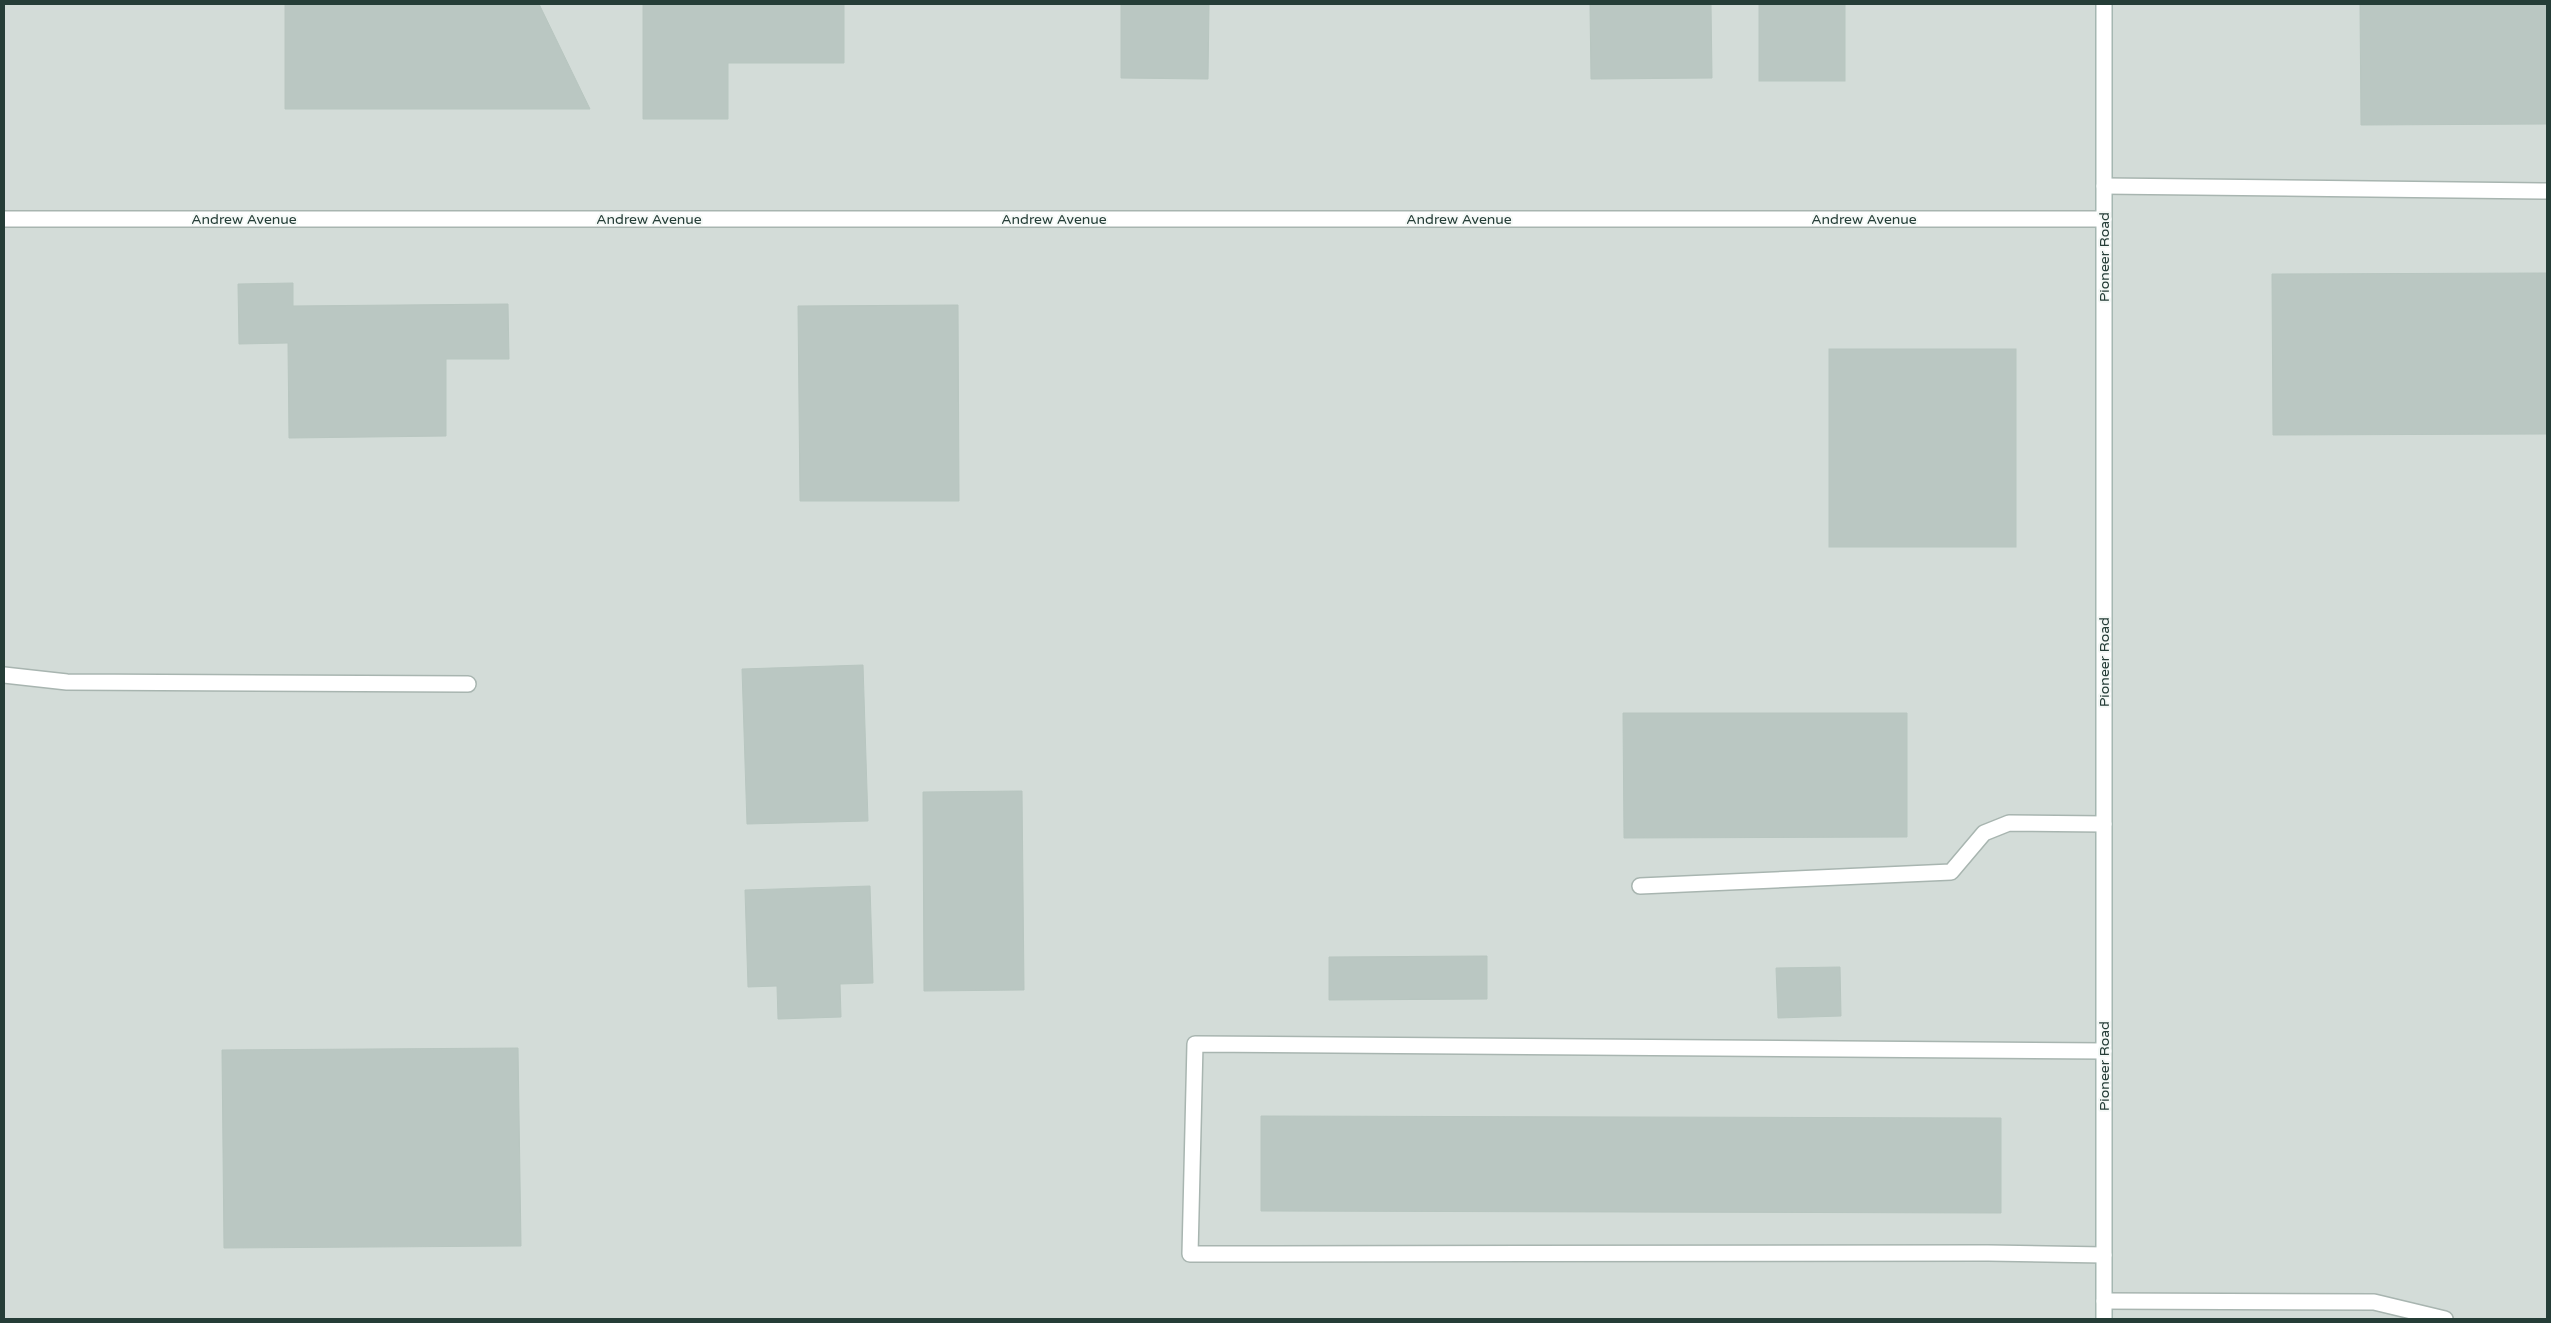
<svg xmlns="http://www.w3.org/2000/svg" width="2551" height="1323" font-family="'Varela Round',sans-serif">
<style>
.built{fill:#d3dcd8}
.building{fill:#bac7c2;stroke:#b8c6c0}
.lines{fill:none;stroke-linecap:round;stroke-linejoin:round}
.service-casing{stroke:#a8b5b0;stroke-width:18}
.minor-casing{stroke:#a8b5b0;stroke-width:18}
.secondary-casing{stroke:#a4b7b1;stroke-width:18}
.service{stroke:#fff;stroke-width:15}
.minor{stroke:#fff;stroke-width:15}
.secondary{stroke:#fff;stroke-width:15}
.labels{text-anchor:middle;stroke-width:4;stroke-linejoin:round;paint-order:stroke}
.street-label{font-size:14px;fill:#253d37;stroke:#f5f9f7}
</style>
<rect width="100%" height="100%" fill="#e5ede9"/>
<rect class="built" x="4" y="4" width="2543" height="1315"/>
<g class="building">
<polygon points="285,4 539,4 590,109 285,109"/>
<polygon points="643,4 844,4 844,63 728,63 728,119 643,119"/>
<polygon points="1121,4 1209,4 1208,79 1121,78"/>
<polygon points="1590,4 1711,4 1712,78 1591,79"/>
<rect x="1759" y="4" width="86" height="77"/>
<polygon points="2360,4 2547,4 2547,124 2361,125"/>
<polygon points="2547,273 2547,434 2273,435 2272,274"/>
<polygon points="293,283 293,306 508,304 509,359 446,359 446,436 289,438 288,343 239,344 238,284"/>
<polygon points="958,305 959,501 800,501 798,306"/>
<rect x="1829" y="349" width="187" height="198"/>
<polygon points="863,665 868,821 747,824 742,669"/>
<polygon points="1623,713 1907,713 1907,837 1624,838"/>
<polygon points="1022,791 1024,990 924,991 923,792"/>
<polygon points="870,886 873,983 840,984 841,1017 778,1019 777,986 748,987 745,890"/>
<polygon points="1487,956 1487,999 1329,1000 1329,957"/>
<polygon points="1840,967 1841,1016 1778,1018 1776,968"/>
<polygon points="518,1048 521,1246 224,1248 222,1050"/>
<polygon points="1261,1116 2001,1118 2001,1213 1261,1211"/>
</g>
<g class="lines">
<defs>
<g id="service">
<polyline points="2104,186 2547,191"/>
<polyline points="4,675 67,682 468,684"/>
<polyline points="1640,886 1951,872 1984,833 2009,823 2104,824"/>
<polyline points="2104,1051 1195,1044 1190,1254 1988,1253 2104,1255"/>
<polyline points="2104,1301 2374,1302 2445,1319"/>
</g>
<polyline id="minor" points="4,219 2104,219"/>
<polyline id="secondary" points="2104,1319 2104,4"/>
</defs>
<use href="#service" class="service-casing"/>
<use href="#minor" class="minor-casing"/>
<use href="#secondary" class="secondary-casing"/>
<use href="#service" class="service"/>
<use href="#minor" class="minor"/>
<use href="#secondary" class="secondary"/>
</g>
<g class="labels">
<g class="street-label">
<text x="244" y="224">Andrew Avenue</text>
<text x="649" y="224">Andrew Avenue</text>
<text x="1054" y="224">Andrew Avenue</text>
<text x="1459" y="224">Andrew Avenue</text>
<text x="1864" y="224">Andrew Avenue</text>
<text transform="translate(2104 257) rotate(-90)" y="5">Pioneer Road</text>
<text transform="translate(2104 662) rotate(-90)" y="5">Pioneer Road</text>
<text transform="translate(2104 1066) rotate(-90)" y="5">Pioneer Road</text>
</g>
</g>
<rect width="2551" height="1323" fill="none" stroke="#253d37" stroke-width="10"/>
</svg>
